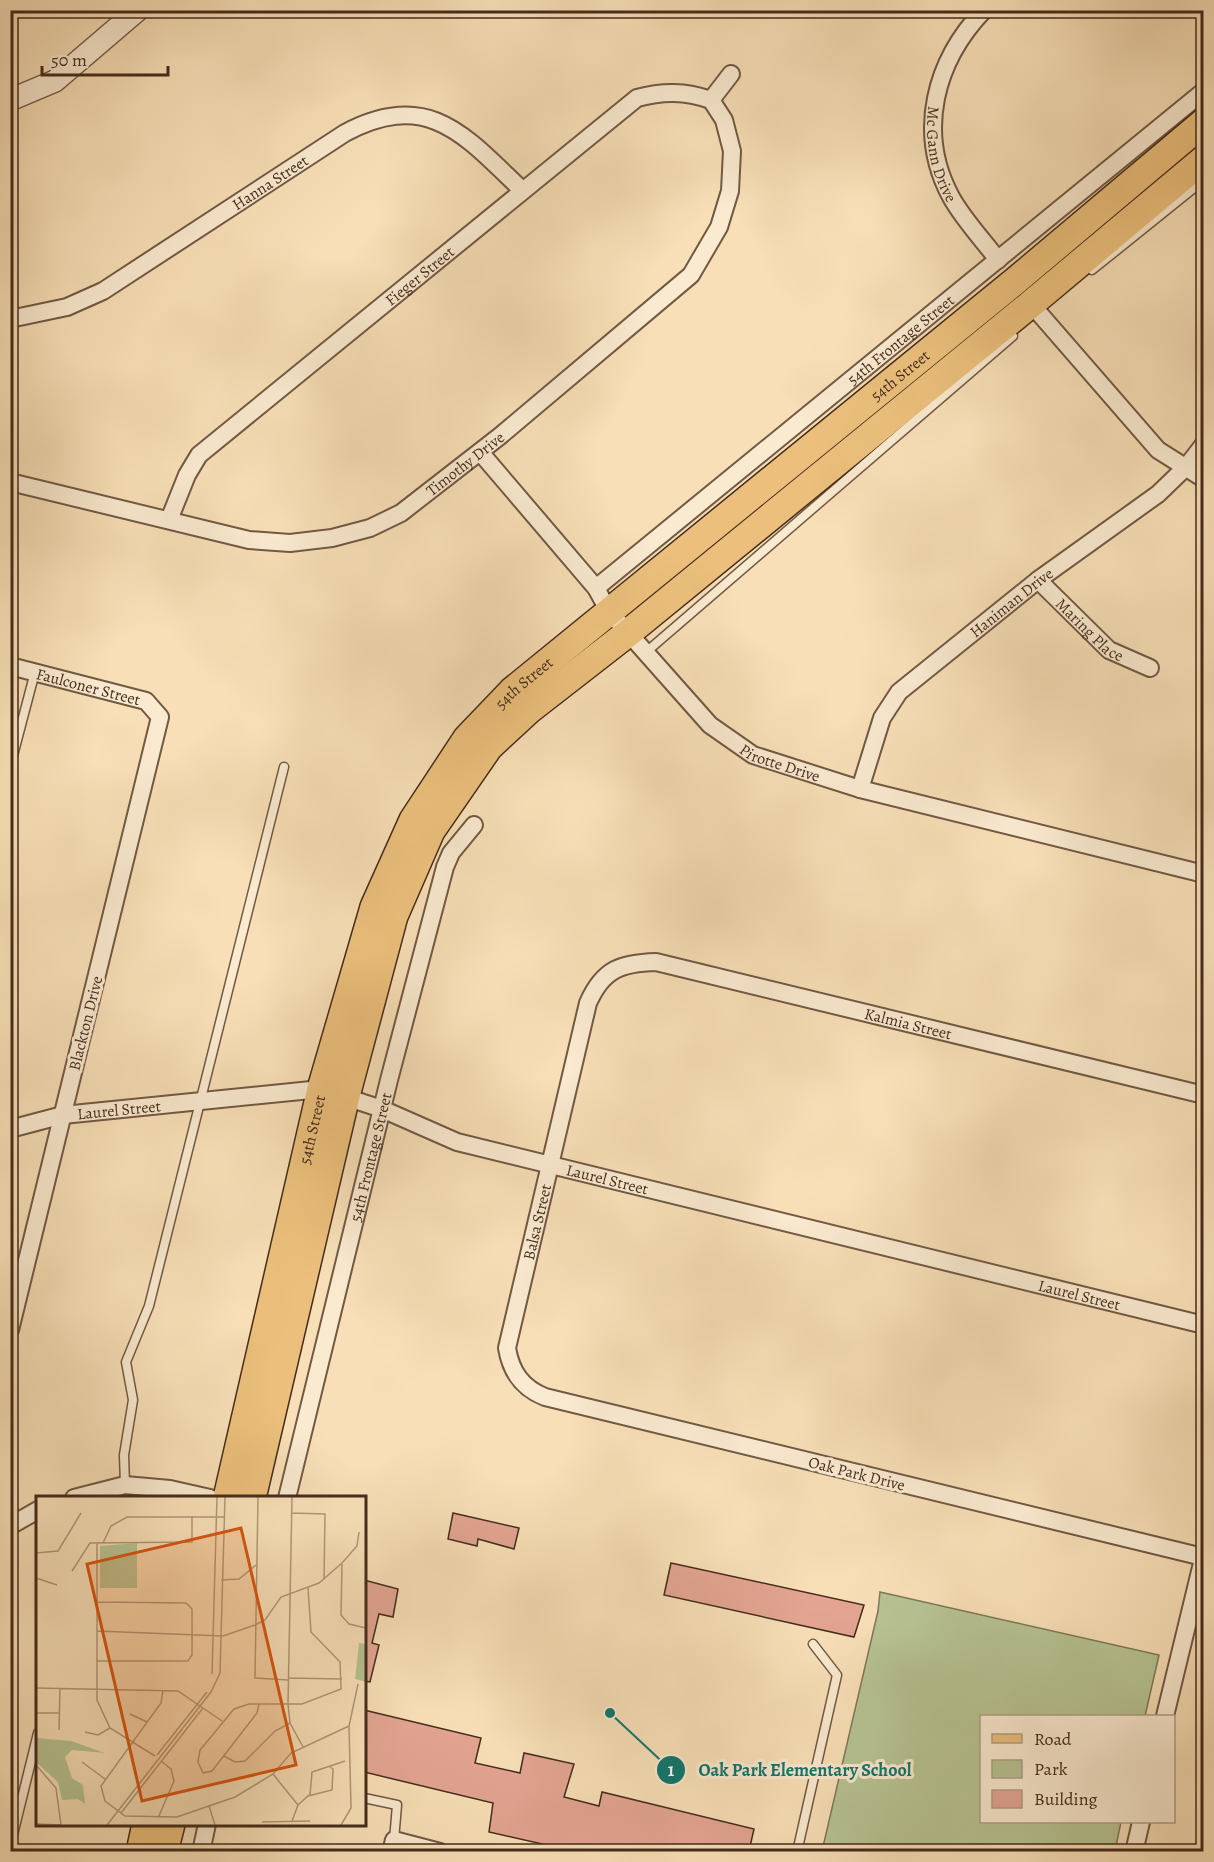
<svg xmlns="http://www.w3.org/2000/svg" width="1214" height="1862" font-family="Alegreya,serif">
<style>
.green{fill:#b7c393;stroke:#7e7858;stroke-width:1.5}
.building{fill:#e3a592;stroke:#442c1c;stroke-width:1.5}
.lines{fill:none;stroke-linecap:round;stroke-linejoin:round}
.service-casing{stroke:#715943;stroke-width:11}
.minor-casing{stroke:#715943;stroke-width:20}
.tertiary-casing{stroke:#715943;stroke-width:24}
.primary-casing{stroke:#442c1c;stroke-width:30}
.service{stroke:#faead0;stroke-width:8}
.minor{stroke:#faead0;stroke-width:16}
.tertiary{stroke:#faead0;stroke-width:21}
.primary{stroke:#ecc07c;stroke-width:27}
.labels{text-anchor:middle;stroke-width:6;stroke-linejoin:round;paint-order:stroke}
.street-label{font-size:16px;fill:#442c1c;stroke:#faead0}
.inset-road{fill:none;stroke:#b09779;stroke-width:1.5}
.view{fill:#d8540e;fill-opacity:0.15;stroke:#d8540e;stroke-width:3}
.inset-edge{fill:none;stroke:#442c1c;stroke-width:3}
.leader{fill:none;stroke:#0f766e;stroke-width:2}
.callout-dot{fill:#0f766e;stroke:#faead0;stroke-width:2}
.mark-label{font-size:18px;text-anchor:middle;font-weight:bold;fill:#fff}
.callout-label{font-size:18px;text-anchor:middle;font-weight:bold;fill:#0f766e;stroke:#faead0;stroke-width:6;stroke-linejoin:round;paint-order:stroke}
</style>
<rect width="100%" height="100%" fill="#f8dfb7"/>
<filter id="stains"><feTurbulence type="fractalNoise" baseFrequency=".00333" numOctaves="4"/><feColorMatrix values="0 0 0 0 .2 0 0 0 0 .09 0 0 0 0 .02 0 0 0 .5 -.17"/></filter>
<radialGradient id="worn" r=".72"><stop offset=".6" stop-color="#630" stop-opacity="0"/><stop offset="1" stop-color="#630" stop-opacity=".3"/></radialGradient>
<polygon class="green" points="880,1592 1159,1655 1145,1716 982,1716 982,1822 1121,1822 1115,1851 822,1851 878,1611"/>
<g class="building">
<polygon points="453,1513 519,1528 514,1549 478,1539 477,1546 448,1539"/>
<polygon points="671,1563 864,1605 854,1637 664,1595"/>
<polygon points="364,1580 398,1589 393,1617 379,1614 372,1643 379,1645 370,1682 364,1681"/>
<polygon points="364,1710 481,1738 475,1763 520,1773 524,1753 574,1764 564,1797 599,1806 602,1792 754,1829 749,1851 573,1851 489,1832 493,1803 364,1772"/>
</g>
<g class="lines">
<defs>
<g id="service">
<polyline points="1092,270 1204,180"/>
<polyline points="645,653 1013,336"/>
<polyline points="10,767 35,672"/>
<polyline points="125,1485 124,1455 133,1400 126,1362 149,1306 284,767"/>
<polyline points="364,1798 397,1805 394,1840"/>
<polyline points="10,1847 38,1733"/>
<polyline points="797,1852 837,1675 813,1644"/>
</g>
<g id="minor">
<path id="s1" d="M984 10C935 61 916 132 951 197 963 219 983 240 998 260"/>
<polyline points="711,100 731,74"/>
<polyline points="1039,313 1158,450 1204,479"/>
<path id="s2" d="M10 319 67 307 103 291 345 133C429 88 466 137 522 190"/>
<path id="s3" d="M480 452 596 588 608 610 710 725 753 755 860 789 1204 874"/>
<path id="s4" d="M10 482 249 540 290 543 332 538 370 528 401 513 500 436 691 275 719 227 730 191 732 151 724 120 711 100"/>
<path id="s5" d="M169 520 187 475 199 455 637 98C663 91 685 91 711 100"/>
<path id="s6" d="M1038 580 1109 650 1150 668"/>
<path id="s7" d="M596 588 1204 91"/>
<path id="s8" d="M10 666 146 701 160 717 10 1330"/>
<path id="s9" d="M860 789 882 718 899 692 1038 580 1158 494 1187 466 1204 444"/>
<path id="s10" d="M10 1129 63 1115 321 1089 382 1109 457 1142 1204 1325"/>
<polyline points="74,1498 125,1485 170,1489 210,1498"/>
<path id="s11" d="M287 1498 389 1080 445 867 451 853 474 825"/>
<polyline points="10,1526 38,1510"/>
<path id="s12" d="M1203 1557 545 1397C522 1388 511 1372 507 1348L588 1003C603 969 621 963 656 962L1204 1095"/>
<polyline points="1165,1716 1204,1555"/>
<polyline points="201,1852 207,1824"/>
<polyline points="391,1852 394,1840 440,1852"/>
<polyline points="1134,1852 1141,1822"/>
</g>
<polyline id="tertiary" points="10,100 55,81 138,10"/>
<g id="primary">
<path id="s13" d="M227 1498 321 1089 374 907 413 820 467 738 512 691 1014 282 1204 122"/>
<polyline points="252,1498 346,1096 394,916 431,831 489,747 529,710 628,633 1032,303 1204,159"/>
<polyline points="140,1852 146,1824"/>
<polyline points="164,1852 171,1824"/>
</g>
</defs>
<use href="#service" class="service-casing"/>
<use href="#minor" class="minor-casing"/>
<use href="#tertiary" class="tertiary-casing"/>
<use href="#primary" class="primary-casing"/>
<use href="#service" class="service"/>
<use href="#minor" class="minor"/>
<use href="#tertiary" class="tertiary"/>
<use href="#primary" class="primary"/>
</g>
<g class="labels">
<g class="street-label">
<text dy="6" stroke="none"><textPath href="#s1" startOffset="159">Mc Gann Drive</textPath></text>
<text dy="6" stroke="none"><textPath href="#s2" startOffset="297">Hanna Street</textPath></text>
<text dy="6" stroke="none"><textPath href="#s5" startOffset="356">Fieger Street</textPath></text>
<text dy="6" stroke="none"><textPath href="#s7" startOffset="393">54th Frontage Street</textPath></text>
<text dy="6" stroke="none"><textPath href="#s13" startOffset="1368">54th Street</textPath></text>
<text dy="6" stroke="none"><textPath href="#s4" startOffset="484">Timothy Drive</textPath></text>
<text dy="6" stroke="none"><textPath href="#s9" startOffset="249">Haniman Drive</textPath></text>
<text dy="6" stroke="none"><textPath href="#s6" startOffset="72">Maring Place</textPath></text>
<text dy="6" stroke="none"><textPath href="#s13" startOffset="882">54th Street</textPath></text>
<text dy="6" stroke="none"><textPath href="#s8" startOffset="81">Faulconer Street</textPath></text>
<text dy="6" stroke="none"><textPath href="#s3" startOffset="438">Pirotte Drive</textPath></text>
<text transform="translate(85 1023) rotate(-76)" y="6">Blackton Drive</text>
<text dy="6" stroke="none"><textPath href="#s12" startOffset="1442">Kalmia Street</textPath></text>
<text dy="6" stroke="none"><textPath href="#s10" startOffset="111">Laurel Street</textPath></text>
<text dy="6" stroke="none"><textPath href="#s13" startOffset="378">54th Street</textPath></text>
<text dy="6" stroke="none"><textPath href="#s11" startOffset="351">54th Frontage Street</textPath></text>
<text dy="6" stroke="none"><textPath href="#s10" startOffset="615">Laurel Street</textPath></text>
<text dy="6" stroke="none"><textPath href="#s12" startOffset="872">Balsa Street</textPath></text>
<text dy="6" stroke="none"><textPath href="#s10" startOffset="1101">Laurel Street</textPath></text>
<text transform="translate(857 1473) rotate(14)" y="6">Oak Park Drive</text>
</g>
</g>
<g transform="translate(36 1496)">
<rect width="330" height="330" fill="#f8dfb7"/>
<path d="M101 47V92H64V50ZM323 147 330 148V186L319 183ZM0 242 35 245 69 257 36 254 29 261 36 282 47 289 49 308 42 303 26 304 22 286 0 266Z" fill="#b7c393"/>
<path class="inset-road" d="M222 1 219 182 252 184M256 1 252 208 254 227 267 251M256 17 289 18 288 82M61 47V204L74 232 119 260M67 47 75 30 91 21H188M0 57 22 55 45 17M306 68 305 119 313 128 330 132M36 75 54 47 156 46V20M0 82 21 89M185 84 203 83 220 69M61 135 187 140 219 129 229 124 245 101 283 87 306 67 321 50 323 36M61 165H152L156 159V113L150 107 61 106M176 178 181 1M252 182 306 183M0 192 142 195 186 225M127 194 125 207 65 290 69 305 89 320 141 321 199 301 237 278 255 257 313 230M330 205V230M0 217H23M94 218 111 226M23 234 24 192M49 236 62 239 74 232M330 237V272M121 259 171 196M188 260 199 266 209 265 239 235 254 227M46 266 69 283M0 269 20 292 25 329M330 275V310M167 277 162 266 164 254 198 213 213 208H266L305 193 304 166 275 136 272 92M167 277 176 275 221 217 223 208M237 278 262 309M274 299 276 276 309 265M173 310 179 329M85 317 167 212M122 322 138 285 135 273 125 265M256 325 262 309 272 300 296 294 297 273 293 270M226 326 274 325M0 328 25 329M71 329 175 196 184 177 189 1M305 329 315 312 313 230 322 188"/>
<path class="view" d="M205 32 260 269 106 305 51 68Z"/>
<rect width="330" height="330" class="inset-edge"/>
</g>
<path class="leader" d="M610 1713L671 1770"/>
<g class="callout-dot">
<circle cx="610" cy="1713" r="6"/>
<circle cx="671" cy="1770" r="15"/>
</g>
<g class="mark-label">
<text x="671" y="1776">1</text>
</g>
<g class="callout-label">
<text x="805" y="1776">Oak Park Elementary School</text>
</g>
<rect width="1214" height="1862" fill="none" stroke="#f8dfb7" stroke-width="36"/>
<rect x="12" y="12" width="1190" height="1838" fill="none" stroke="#442c1c" stroke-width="3"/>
<rect x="18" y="18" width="1178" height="1826" fill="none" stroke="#442c1c" stroke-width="1.5"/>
<rect x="980" y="1715" width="195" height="108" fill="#faead0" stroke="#b19e88" stroke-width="1.5"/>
<rect x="992" y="1734" width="30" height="9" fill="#ecc07c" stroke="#b19e88" stroke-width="1.5"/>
<text x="1034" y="1745" font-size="18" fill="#442c1c">Road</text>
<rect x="992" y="1760" width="30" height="18" fill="#b7c393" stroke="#b19e88" stroke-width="1.5"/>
<text x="1034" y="1775" font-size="18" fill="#442c1c">Park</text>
<rect x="992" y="1790" width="30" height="18" fill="#e3a592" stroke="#b19e88" stroke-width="1.5"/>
<text x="1034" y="1805" font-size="18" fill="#442c1c">Building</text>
<path d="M42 66v9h126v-9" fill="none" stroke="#442c1c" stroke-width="3"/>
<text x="51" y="66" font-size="18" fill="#442c1c" stroke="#faead0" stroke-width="4.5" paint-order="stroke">50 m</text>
<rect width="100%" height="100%" filter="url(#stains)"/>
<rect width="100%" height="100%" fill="url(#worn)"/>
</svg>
